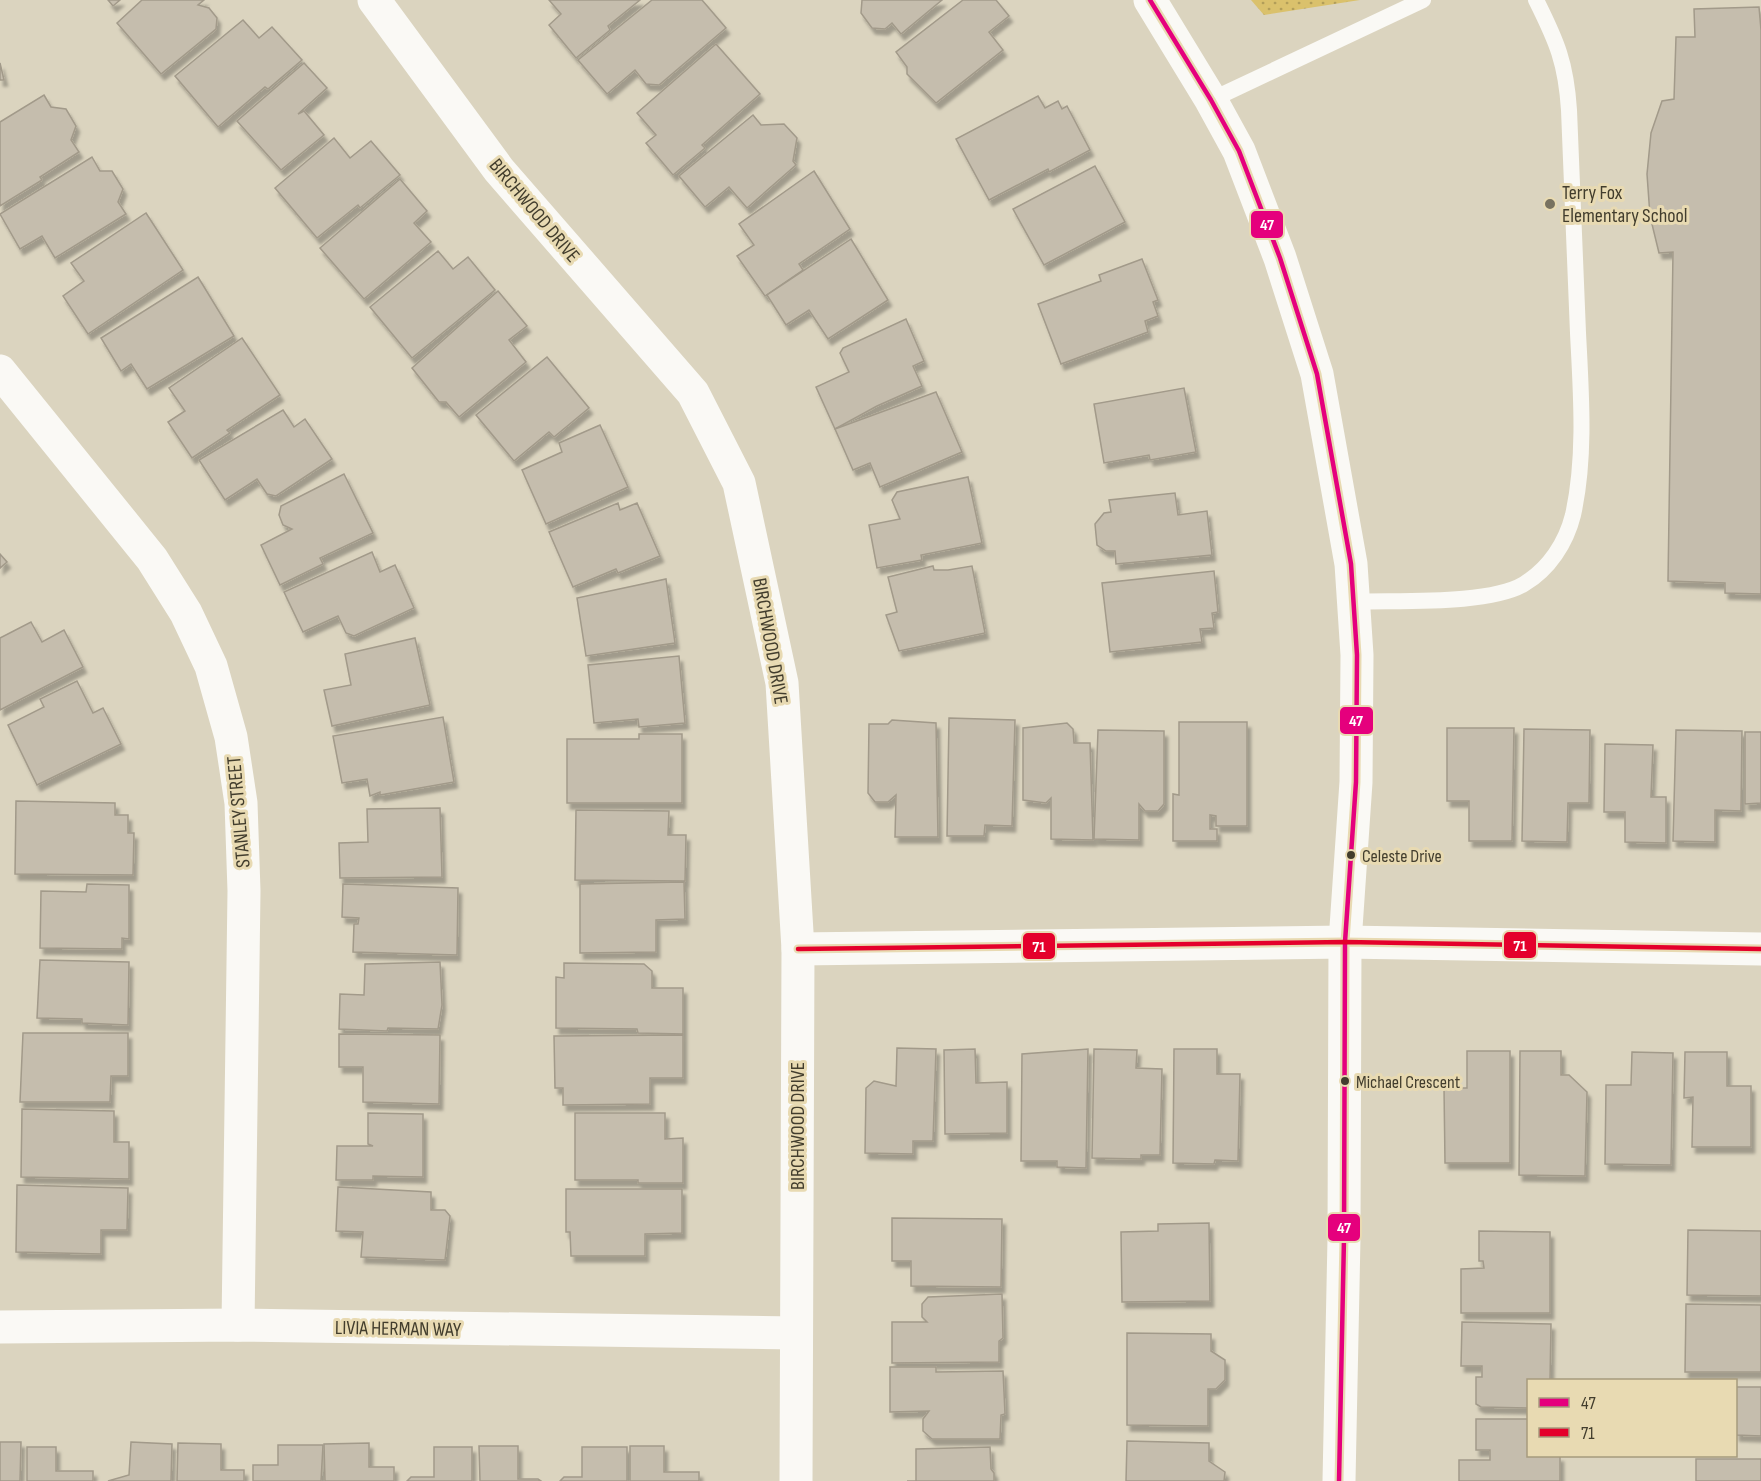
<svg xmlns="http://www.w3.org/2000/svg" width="1761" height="1481" font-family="'Sofia Sans Condensed',sans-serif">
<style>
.park{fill:url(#park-dots)}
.building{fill:#c5bdad;stroke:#a29a8a;stroke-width:1.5;filter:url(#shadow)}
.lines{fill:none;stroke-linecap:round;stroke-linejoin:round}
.service{stroke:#faf9f5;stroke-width:16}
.minor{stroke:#faf9f5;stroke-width:33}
.tertiary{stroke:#faf9f5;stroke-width:33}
.bus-1-casing{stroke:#e8dab2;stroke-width:9}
.bus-2-casing{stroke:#e8dab2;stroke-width:9}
.bus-1{stroke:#e5007d;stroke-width:4.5}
.bus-2{stroke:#e4002b;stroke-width:4.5}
.poi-dot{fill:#787260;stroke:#e8dab2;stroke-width:2}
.bus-dot{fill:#423d2d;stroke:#e8dab2;stroke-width:2}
.labels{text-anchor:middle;stroke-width:6;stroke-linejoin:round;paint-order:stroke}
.bus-label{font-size:18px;fill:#423d2d;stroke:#e8dab2;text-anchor:start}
.poi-label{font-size:20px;fill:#423d2d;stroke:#e8dab2;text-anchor:start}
.street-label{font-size:20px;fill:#423d2d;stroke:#e8dab2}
.line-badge{stroke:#e8dab2;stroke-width:2}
.badge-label{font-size:16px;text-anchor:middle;font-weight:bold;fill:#fff}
</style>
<defs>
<pattern id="park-dots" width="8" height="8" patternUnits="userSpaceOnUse" patternTransform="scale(1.5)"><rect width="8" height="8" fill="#dac16c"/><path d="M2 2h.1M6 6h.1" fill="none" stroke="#b29e59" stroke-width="1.8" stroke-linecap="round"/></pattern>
<filter id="shadow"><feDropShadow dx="3.5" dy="6" stdDeviation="1.5" flood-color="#0004"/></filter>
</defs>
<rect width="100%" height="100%" fill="#dbd4bf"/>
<polygon class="park" points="1251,0 1360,0 1264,15"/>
<g class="building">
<polygon points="108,0 120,0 113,6"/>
<polygon points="142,0 204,0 198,5 209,8 217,18 216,29 161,74 117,23"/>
<polygon points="549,0 640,0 608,26 610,30 576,58 549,25 561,14"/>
<polygon points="652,0 702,0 726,28 659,85 646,84 635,70 607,94 578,60"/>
<polygon points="862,0 942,0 901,34 892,23 885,29 872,28 861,13"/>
<polygon points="963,0 996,0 1009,16 989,32 1003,50 936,103 907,74 907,67 896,52"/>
<polygon points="1759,7 1761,30 1761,594 1725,593 1725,583 1668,581 1673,252 1659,253 1650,216 1647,174 1651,133 1662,101 1674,99 1676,37 1695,37 1694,9"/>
<polygon points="243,20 259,38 272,27 302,60 268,89 265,87 218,127 175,76"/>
<polygon points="716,44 760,94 702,145 705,148 673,175 646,143 656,135 637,113"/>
<polygon points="0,63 4,80 0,80"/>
<polygon points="304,63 327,88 298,114 304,111 324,135 281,170 237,121"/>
<polygon points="44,95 51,107 66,109 76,126 71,140 79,152 40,177 42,180 0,206 0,122"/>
<polygon points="1038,96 1045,108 1058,101 1062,109 1067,106 1090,150 1049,172 1048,169 989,200 956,139"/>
<polygon points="753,115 761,125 784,124 797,138 793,161 796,165 747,208 729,187 705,207 679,176"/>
<polygon points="334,138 350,158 371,141 400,175 360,208 358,205 317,238 275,188"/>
<polygon points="92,157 100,171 112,171 123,189 118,202 126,214 55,258 42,236 20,249 0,214"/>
<polygon points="1095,166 1125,222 1044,265 1013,209"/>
<polygon points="814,171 850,229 799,264 803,270 765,296 737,256 754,245 739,224"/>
<polygon points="400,179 427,211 414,223 431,242 364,299 320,248"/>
<polygon points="146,213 183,270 88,334 63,296 84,281 71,263"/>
<polygon points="851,239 888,300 828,339 809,310 786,325 767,295"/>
<polygon points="438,251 453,269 468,257 495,290 412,358 370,307"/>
<polygon points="1142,259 1158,300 1153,302 1158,316 1145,321 1148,332 1061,364 1038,304 1101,281 1099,275"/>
<polygon points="198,277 234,336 147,389 131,364 121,371 101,338"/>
<polygon points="498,291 527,326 509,340 526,362 459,417 446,402 439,402 412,368"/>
<polygon points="906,319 924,361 913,366 922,386 877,406 835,429 816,387 849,372 840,353 843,348"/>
<polygon points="242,338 280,395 227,430 230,433 192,458 168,422 185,411 169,388"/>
<polygon points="547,357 589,408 554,437 549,432 514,461 476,415"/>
<polygon points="1184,388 1196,452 1150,460 1149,455 1104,463 1094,404"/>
<polygon points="936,392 962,452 880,487 870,463 853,470 835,429"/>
<polygon points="283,410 294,427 305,419 332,459 276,496 267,494 257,479 225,500 199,460"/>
<polygon points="600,425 628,487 546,524 522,470 562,452 559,443"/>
<polygon points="344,474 373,533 320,558 323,564 280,585 261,545 292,529 283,525 279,515 281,506"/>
<polygon points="968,477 982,543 921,555 922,560 877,568 869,525 900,519 892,500 897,492"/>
<polygon points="1175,493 1178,515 1207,511 1212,555 1116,564 1115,551 1106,551 1097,545 1095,524 1104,513 1111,512 1109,500"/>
<polygon points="618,503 620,510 637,503 660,556 618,573 616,569 573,587 549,532"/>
<polygon points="372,552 380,572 395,565 414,608 354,636 346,633 338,616 303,632 284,592"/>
<polygon points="0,554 7,562 0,568"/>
<polygon points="933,566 934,570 948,570 972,566 985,633 899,651 886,615 897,612 888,577"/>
<polygon points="1214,571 1218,612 1212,613 1214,628 1200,629 1202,642 1110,652 1102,583"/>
<polygon points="666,579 675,643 586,656 577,598"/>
<polygon points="31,622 42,642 64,630 83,667 0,710 0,638"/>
<polygon points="415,638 430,705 332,726 324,690 351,685 345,654"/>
<polygon points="679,656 685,723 639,727 638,719 594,723 588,665"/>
<polygon points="77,681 93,713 103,708 121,744 37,785 8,725 44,707 40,699"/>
<polygon points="443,717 454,782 380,795 380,792 370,796 367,779 342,783 333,736"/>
<polygon points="949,718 1015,720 1012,826 985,825 984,836 947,836"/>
<polygon points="892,720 936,723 938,837 895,837 896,795 888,802 875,802 868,793 869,724 888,724"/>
<polygon points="1179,722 1247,722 1247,826 1216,826 1216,816 1210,815 1210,829 1217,829 1217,841 1173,841 1173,794 1179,795"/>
<polygon points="1067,723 1073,729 1074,743 1090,743 1093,840 1051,839 1051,798 1046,803 1023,800 1023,728"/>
<polygon points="1447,728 1514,728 1512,841 1469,841 1469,801 1447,801"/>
<polygon points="1524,729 1590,730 1589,803 1568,803 1567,842 1522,841"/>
<polygon points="1098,730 1164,731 1164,804 1158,811 1145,811 1139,804 1139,840 1094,839"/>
<polygon points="1676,730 1742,731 1741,811 1715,810 1715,842 1673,841"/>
<polygon points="1745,732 1761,732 1761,803 1745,804"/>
<polygon points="639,734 682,734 682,803 567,803 567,739 639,739"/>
<polygon points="1605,744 1653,745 1651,797 1666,797 1666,843 1625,842 1625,812 1604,812"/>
<polygon points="16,801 115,803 115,815 128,815 128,833 134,833 133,875 15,874"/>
<polygon points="440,808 442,877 340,878 339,843 368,842 367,809"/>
<polygon points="576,810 669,811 668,835 686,835 685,881 575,880"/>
<polygon points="684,882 685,919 656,920 656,952 580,953 580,884"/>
<polygon points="87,884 129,885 129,939 122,938 122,949 40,948 41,891 86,892"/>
<polygon points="343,884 458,888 457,955 353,952 354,924 358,924 359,918 342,917"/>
<polygon points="40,960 129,962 128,1025 82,1023 82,1019 37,1018"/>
<polygon points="440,962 442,1005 438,1029 388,1028 387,1031 339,1029 340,994 364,995 365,964"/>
<polygon points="564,963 644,964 652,971 652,988 683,988 683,1034 638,1033 637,1029 556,1028 556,977 564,978"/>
<polygon points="23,1033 128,1033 128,1076 111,1076 110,1102 20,1102"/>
<polygon points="339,1034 440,1035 439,1104 363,1102 363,1067 339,1067"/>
<polygon points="683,1035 683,1078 650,1078 650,1104 563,1105 563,1088 555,1088 554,1036"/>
<polygon points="897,1048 936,1049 933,1141 913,1141 913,1154 865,1153 866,1088 874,1081 896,1086"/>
<polygon points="975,1049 976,1083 1007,1082 1007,1133 945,1134 944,1050"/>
<polygon points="1088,1049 1086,1168 1057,1167 1057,1161 1021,1161 1022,1054"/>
<polygon points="1094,1049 1137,1050 1136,1068 1162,1069 1160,1155 1141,1155 1141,1159 1092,1158"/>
<polygon points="1174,1049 1217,1049 1217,1074 1240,1074 1238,1161 1215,1160 1214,1164 1173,1163"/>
<polygon points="1467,1051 1510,1051 1510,1163 1445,1163 1444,1088 1467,1088"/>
<polygon points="1520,1051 1561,1051 1561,1075 1569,1075 1587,1092 1585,1176 1519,1175"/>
<polygon points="1632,1052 1673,1053 1671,1165 1605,1164 1606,1085 1631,1085"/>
<polygon points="1685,1052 1727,1052 1727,1086 1751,1086 1751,1147 1692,1147 1693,1097 1684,1098"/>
<polygon points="22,1109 114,1111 114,1142 129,1142 129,1179 21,1177"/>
<polygon points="368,1113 423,1114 423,1177 373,1176 373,1180 336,1180 337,1146 373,1146 368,1144"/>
<polygon points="575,1113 665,1113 665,1139 683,1138 683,1183 638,1183 638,1180 575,1180"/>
<polygon points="17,1185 128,1188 127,1230 101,1230 101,1254 16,1252"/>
<polygon points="338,1187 431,1192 431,1210 445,1210 450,1216 445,1260 361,1257 363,1232 336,1231"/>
<polygon points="566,1189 682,1189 682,1233 645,1234 645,1256 571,1256 570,1232 566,1232"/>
<polygon points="892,1218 1002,1219 1001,1287 911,1286 911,1261 892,1261"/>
<polygon points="1209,1223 1210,1301 1122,1302 1121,1232 1158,1231 1158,1224"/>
<polygon points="1688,1230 1761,1231 1761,1296 1687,1295"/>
<polygon points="1479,1231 1550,1232 1550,1313 1461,1313 1461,1269 1484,1268 1483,1261 1479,1261"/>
<polygon points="1002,1294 1003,1338 999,1341 999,1362 892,1363 892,1322 927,1322 922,1317 922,1304 928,1297"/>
<polygon points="1686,1304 1761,1305 1761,1372 1685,1372"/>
<polygon points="1462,1322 1551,1324 1550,1380 1528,1380 1528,1408 1481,1407 1476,1404 1476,1377 1482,1377 1482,1366 1461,1366"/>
<polygon points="1127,1333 1211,1334 1211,1351 1225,1360 1225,1380 1216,1389 1208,1389 1208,1426 1127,1425"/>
<polygon points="890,1367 936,1367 936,1372 1003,1371 1005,1414 1001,1415 1000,1439 932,1439 923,1431 923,1419 929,1411 890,1412"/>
<polygon points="1736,1387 1761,1387 1761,1436 1736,1435"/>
<polygon points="1476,1419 1528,1419 1528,1456 1560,1456 1560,1481 1459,1481 1459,1460 1490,1460 1490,1450 1476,1450"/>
<polygon points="1127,1441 1209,1443 1209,1461 1225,1472 1224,1481 1126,1481"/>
<polygon points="0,1442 21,1442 20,1481 0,1481"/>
<polygon points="131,1442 172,1444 171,1481 108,1481 129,1475"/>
<polygon points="178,1443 221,1444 221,1470 244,1470 244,1481 177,1481"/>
<polygon points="369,1443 369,1467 394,1467 394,1481 325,1481 324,1444"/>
<polygon points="278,1445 323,1445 321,1481 253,1481 253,1465 278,1465"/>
<polygon points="479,1446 518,1446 518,1479 538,1479 541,1481 480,1481"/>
<polygon points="630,1446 664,1446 664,1472 699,1472 699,1481 630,1481"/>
<polygon points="27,1447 56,1447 56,1471 93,1471 93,1481 27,1481"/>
<polygon points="434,1447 472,1447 472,1481 407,1481 411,1477 434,1477"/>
<polygon points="582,1447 627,1447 627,1481 560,1481 564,1477 582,1477"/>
<polygon points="990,1447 991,1469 994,1473 994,1481 907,1481 916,1481 916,1449"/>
<rect x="1696" y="1459" width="65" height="22"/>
</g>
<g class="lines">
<g class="service">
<polyline points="1211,100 1423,0"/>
<path d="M1354 602C1397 600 1489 605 1524 584 1549 569 1566 543 1573 515 1586 457 1581 392 1578 333 1575 259 1572 185 1569 110 1566 63 1557 42 1536 0"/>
</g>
<g class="minor">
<polyline points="374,0 499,170 693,393 739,483 782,683 798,949 796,1481"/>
<polyline points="0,371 152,559 186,613 211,666 231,737 241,803 244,891 238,1325"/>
<polyline points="798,949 1345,942 1761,949"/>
<polyline points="0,1327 238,1325 796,1333"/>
</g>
<polyline class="tertiary" points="1150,0 1211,100 1239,151 1280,258 1317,374 1351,564 1357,655 1356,782 1345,942 1344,1238 1339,1481"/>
<defs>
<polyline id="bus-1" points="1150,0 1211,100 1239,151 1280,258 1317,374 1351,564 1357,655 1356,782 1345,942 1344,1238 1339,1481"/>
<polyline id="bus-2" points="798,949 1345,942 1761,949"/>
</defs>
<use href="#bus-1" class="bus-1-casing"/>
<use href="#bus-2" class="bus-2-casing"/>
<use href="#bus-1" class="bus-1"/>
<use href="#bus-2" class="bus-2"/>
</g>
<circle class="poi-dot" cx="1550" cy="204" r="6"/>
<g class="bus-dot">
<circle cx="1351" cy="855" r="5"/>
<circle cx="1345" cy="1081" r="5"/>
</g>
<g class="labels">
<g class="bus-label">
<text x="1362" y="862">Celeste Drive</text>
<text x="1356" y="1088">Michael Crescent</text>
</g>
<g class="poi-label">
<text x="1562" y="199">Terry Fox<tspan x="1562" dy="23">Elementary School</tspan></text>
</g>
<g class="street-label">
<text transform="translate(535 210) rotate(50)" y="7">BIRCHWOOD DRIVE</text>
<text transform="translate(771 641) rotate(80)" y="7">BIRCHWOOD DRIVE</text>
<text transform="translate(238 812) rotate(-95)" y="7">STANLEY STREET</text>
<text transform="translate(797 1126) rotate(-90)" y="7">BIRCHWOOD DRIVE</text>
<text transform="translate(398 1328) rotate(1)" y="7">LIVIA HERMAN WAY</text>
</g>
</g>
<g class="line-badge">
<rect x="1250" y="210" width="34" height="29" rx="6" fill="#e5007d"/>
<rect x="1339" y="706" width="35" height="29" rx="6" fill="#e5007d"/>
<rect x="1503" y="931" width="34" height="28" rx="6" fill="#e4002b"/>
<rect x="1022" y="932" width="34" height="28" rx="6" fill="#e4002b"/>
<rect x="1327" y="1213" width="34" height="29" rx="6" fill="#e5007d"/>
</g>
<g class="badge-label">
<text x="1267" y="230">47</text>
<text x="1356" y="726">47</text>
<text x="1520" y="951">71</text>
<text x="1039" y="952">71</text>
<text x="1344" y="1233">47</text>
</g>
<rect x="1527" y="1379" width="210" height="78" fill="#e8dab2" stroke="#a69b7d" stroke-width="1.5"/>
<rect x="1539" y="1398" width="30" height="9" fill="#e5007d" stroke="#a69b7d" stroke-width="1.5"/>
<text x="1581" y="1409" font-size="18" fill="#423d2d">47</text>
<rect x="1539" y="1428" width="30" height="9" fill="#e4002b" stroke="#a69b7d" stroke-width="1.5"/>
<text x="1581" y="1439" font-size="18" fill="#423d2d">71</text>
</svg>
